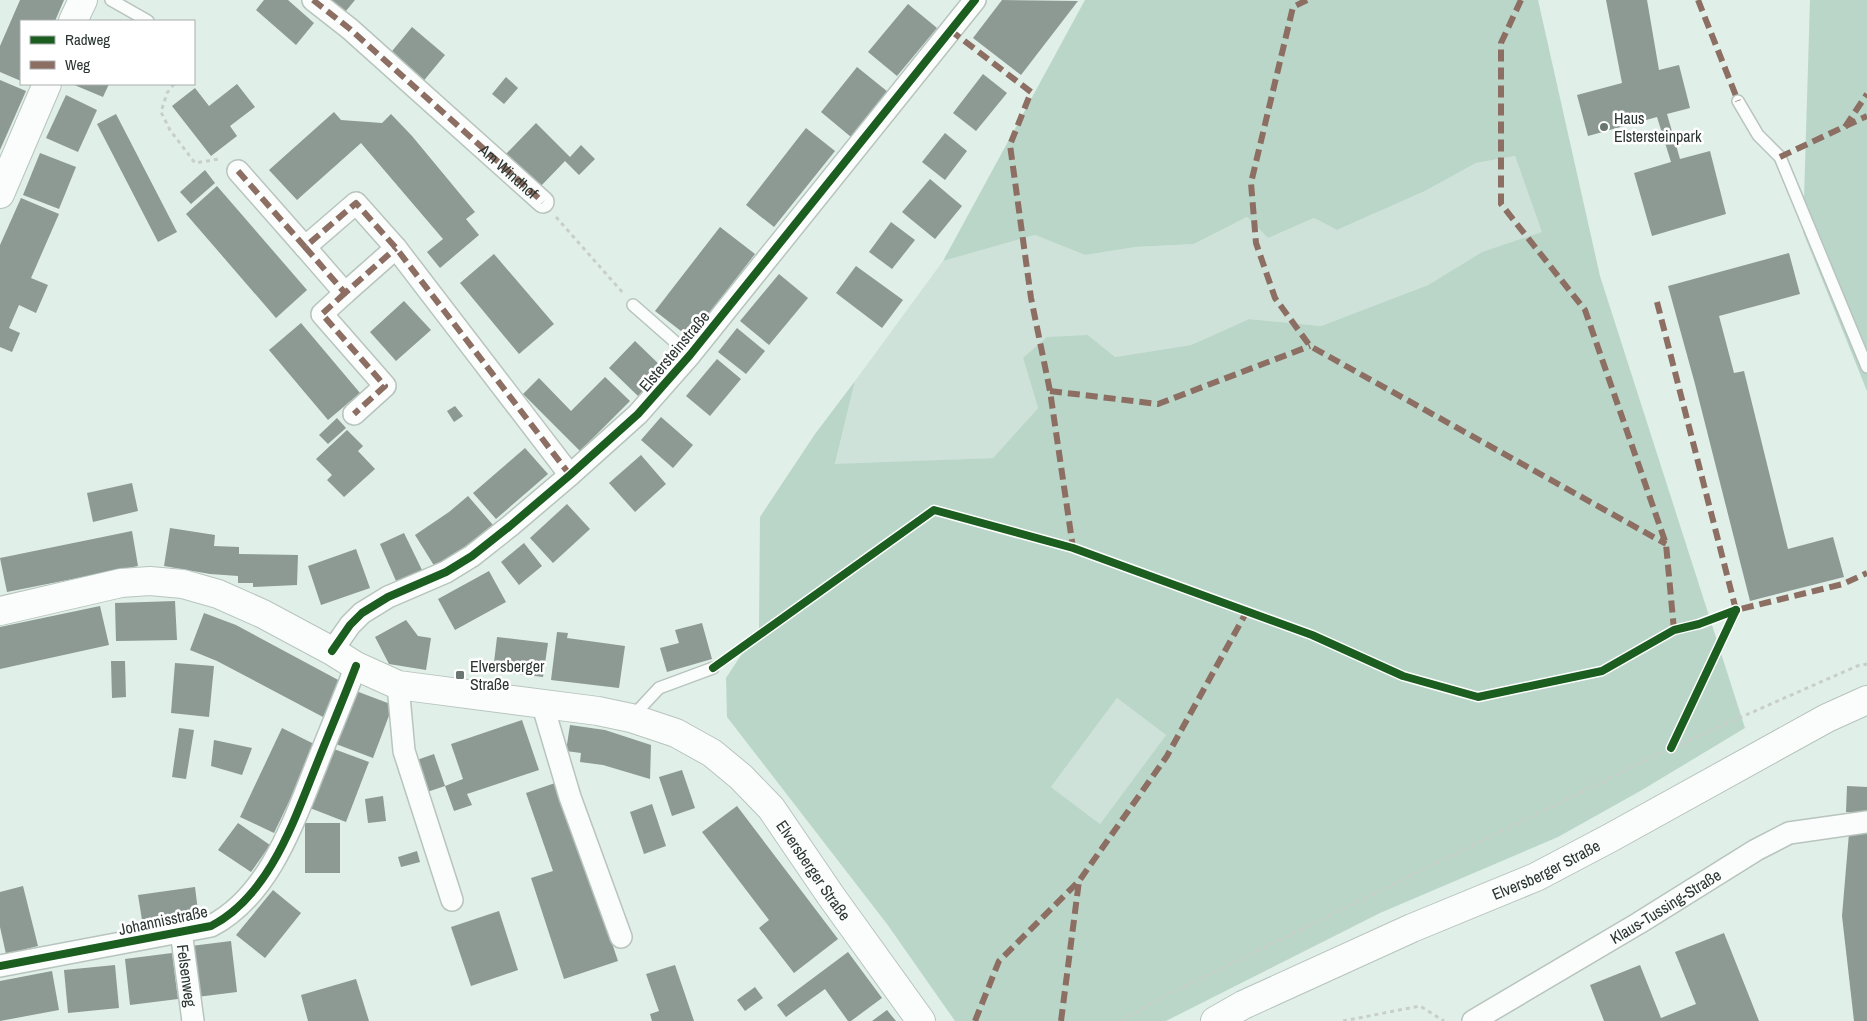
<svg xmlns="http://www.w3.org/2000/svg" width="1867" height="1021" font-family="'Archivo Narrow',sans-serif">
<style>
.green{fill:#cee2d9}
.forest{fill:#bad6c9;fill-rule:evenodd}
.building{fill:#8d9993}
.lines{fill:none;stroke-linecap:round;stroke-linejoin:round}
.lane-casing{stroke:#b8c4be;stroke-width:14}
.street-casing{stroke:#b8c4be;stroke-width:24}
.secondary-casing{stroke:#b8c4be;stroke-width:30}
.path{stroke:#c8cecc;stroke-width:3;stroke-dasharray:4 4;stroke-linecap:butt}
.lane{stroke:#fafdfc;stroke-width:11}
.street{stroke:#fafdfc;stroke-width:21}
.secondary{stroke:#fafdfc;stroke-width:28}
.quiet{stroke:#8d6e63;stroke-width:6;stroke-dasharray:12 6;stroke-linecap:butt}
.cycleway-casing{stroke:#fff;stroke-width:11}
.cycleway{stroke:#1b5e20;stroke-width:8}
.poi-dot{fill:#6a7671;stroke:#fff;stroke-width:2}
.labels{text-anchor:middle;stroke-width:5;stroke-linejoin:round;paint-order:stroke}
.poi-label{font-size:16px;fill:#2b3531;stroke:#fff;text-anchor:start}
.street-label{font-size:16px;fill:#2b3531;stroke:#fff}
</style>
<rect width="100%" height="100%" fill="#e0efe8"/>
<g class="green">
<polygon points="1515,156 1543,233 1482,252 1428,285 1321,326 1249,319 1191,345 1115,357 1088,335 1023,358 1038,408 993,458 835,465 855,381 943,261 1035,235 1085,255 1136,247 1194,244 1247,217 1268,238 1314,218 1337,230 1425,191 1476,163"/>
<polygon points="1117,698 1166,735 1100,824 1051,787"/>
</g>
<g class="forest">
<path d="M1085 0H1538L1600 276 1745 728 1642 790 1558 837 1380 913 1166 1021H955L887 924 727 717 726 678 759 628 760 517 815 434 855 381 835 464 993 458 1038 408 1023 358 1047 337 1088 335 1115 357 1191 345 1249 319 1321 326 1428 285 1482 252 1542 232 1515 156 1476 163 1425 191 1337 230 1314 218 1268 238 1247 217 1194 244 1136 247 1085 255 1035 235 943 261ZM1117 698 1166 735 1100 824 1051 787Z"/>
<polygon points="1810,0 1867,0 1867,391 1803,232"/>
</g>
<g class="building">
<polygon points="20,0 64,0 55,21 21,21 21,81 0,72 0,46"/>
<polygon points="264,0 288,0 314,23 296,45 256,10"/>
<polygon points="320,0 355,0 341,17"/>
<polygon points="1002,0 1078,1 1021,75 973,38"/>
<polygon points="1606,0 1647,0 1659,70 1679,65 1690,108 1667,114 1680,159 1710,151 1726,214 1652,236 1634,173 1671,162 1657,117 1588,136 1577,95 1622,83"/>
<polygon points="908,4 937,28 897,76 868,52"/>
<polygon points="412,27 445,55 421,84 388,56"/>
<polygon points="857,67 888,92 851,137 821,112"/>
<polygon points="983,74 1007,93 976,131 953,113"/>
<polygon points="506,77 518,88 504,104 492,94"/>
<polygon points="0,80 26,91 0,150"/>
<polygon points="72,84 109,84 103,97"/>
<polygon points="237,84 255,107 230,126 237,136 211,156 172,106 195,88 209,106"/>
<polygon points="66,95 97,110 78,152 46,138"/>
<polygon points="334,112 341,120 382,123 391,114 412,136 475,212 466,219 479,235 440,268 427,252 443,239 361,143 297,200 269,170"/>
<polygon points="116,114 177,232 158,242 97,124"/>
<polygon points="536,123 570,157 581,145 595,159 579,175 565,161 540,187 506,154"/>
<polygon points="806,128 835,151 774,227 746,205"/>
<polygon points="945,133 967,151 945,180 922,162"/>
<polygon points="40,153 76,167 59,209 23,195"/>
<polygon points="205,170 215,183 191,204 180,192"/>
<polygon points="930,179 962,206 935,239 902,212"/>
<polygon points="217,186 307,290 276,318 186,214"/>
<polygon points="21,198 59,214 31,278 48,285 36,313 19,305 9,328 20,333 12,352 0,347 0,245"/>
<polygon points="891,222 915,240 892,269 869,252"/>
<polygon points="720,227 755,254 690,338 655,311"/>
<polygon points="1789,253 1800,294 1719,316 1734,373 1744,371 1788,549 1833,537 1844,577 1750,601 1695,384 1668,286"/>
<polygon points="494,254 554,324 519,354 460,283"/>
<polygon points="856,266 903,300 882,328 836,293"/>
<polygon points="779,274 808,298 769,345 740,321"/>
<polygon points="404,301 431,330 396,361 370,332"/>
<polygon points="301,323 360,393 328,420 269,350"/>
<polygon points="737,328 765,351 746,374 718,352"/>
<polygon points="635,341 664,369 638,396 609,368"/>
<polygon points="717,359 741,379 710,416 686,396"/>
<polygon points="605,377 630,401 580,451 523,394 539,378 571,411"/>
<polygon points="455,406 463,416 454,422 447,411"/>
<polygon points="661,417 693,445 673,468 641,440"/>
<polygon points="337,418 346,428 328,444 319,435"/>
<polygon points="347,430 363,446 358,451 375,469 344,497 327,480 332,475 316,459"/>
<polygon points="525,448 548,474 496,519 473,493"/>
<polygon points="641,455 666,484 635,512 609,483"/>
<polygon points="132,483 138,511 93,522 87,493"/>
<polygon points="468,496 493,525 474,541 435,567 415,535 449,512"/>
<polygon points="567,504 590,529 553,563 530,538"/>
<polygon points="170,528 215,535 214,546 239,547 239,554 298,555 297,585 253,587 253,583 238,583 238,576 210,574 164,566"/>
<polygon points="132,531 138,566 7,592 0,558"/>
<polygon points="404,533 422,570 396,581 380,544"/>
<polygon points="524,543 542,566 519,585 501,562"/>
<polygon points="356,549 370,588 321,605 308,566"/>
<polygon points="489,571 506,602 455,630 438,599"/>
<polygon points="175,601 177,640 116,641 115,603"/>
<polygon points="100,606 109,645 0,669 0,627"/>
<polygon points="204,613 236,625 342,682 323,717 217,661 190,650"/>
<polygon points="406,620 418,636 431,638 426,670 389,664 375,637"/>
<polygon points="702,623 712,659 667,672 660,648 679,643 675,630"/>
<polygon points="557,632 568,633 567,638 625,646 619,688 551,680"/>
<polygon points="497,637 548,643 543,677 493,671"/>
<polygon points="111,661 125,661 126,697 112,698"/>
<polygon points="175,663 214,666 209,717 171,713"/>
<polygon points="356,691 393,705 373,758 336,744"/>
<polygon points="522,720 539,770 467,794 472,805 454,811 445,786 463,779 451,744"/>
<polygon points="570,725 605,730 651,745 650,779 603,765 580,762 581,753 566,751"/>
<polygon points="179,728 194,730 186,779 172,777"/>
<polygon points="282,728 316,745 274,833 240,817"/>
<polygon points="214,740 252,748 242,775 211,766"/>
<polygon points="334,749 369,762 346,822 310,808"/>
<polygon points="434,754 445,786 424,793 414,761"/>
<polygon points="682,770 695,808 672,816 659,777"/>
<polygon points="558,782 618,961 564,979 531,878 553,871 526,793"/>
<polygon points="1847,786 1867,787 1867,813 1846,812"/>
<polygon points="383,796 386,821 368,823 365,799"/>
<polygon points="652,804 666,846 644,854 630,812"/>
<polygon points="737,806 838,939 794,973 759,928 769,920 702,832"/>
<polygon points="238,823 270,845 251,872 218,850"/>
<rect x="305" y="823" width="35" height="50"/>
<polygon points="1849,833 1867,834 1867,1021 1854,1021 1842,916"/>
<polygon points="417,851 420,862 401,867 398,857"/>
<polygon points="23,886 38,946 6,954 0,927 0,892"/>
<polygon points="195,887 199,919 143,926 138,895"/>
<polygon points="273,890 301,913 265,958 236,935"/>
<polygon points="499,911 518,970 471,986 451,927"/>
<polygon points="1724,933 1759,1021 1604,1021 1590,985 1640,965 1661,1018 1696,1004 1675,952"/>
<polygon points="231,941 237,992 197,997 191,946"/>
<polygon points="848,952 882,998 851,1021 848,1021 825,989 786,1017 777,1005"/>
<polygon points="172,953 178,999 130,1005 125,959"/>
<polygon points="115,965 119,1008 68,1013 64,970"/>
<polygon points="675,965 694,1021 652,1021 650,1014 659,1011 646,974"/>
<polygon points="52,971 59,1010 0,1021 0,981"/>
<polygon points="356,979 369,1021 308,1021 301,995"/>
<polygon points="755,987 763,998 745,1011 737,1000"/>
<polygon points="887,1010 896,1021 872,1021"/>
</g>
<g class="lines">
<defs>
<g id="lane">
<polyline points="111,0 148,21"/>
<polyline points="1738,101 1758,135 1780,157 1867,367"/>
<polyline points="633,305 690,355"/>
<polyline points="632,717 659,688 713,668"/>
</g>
<g id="street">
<path id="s1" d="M313 0 350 29 543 202"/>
<polyline points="238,171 305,247 356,203 396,248 570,475"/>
<polyline points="305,247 345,293 396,248"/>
<polyline points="345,293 322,314 385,386 354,414"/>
<polyline points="332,651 350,625 362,613 388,597 446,572 472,556 510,526 570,475 638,414 690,355 975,0"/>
<polyline points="398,685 404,751 452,900"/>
<polyline points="542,703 570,797 621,937"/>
<path id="s2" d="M181 931 193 1021"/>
<path d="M0 966 211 926C269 896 293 823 316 766 329 733 343 700 356 666"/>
<path id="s3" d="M1473 1021 1639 923 1756 850 1789 833 1867 822"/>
</g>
<g id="secondary">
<polyline points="73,21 83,0"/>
<polyline points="0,194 47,84"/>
<path id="s4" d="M0 611 121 583 150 581 183 584 218 594 263 614 332 651 356 666 398 685 598 711 631 718 676 733 712 753 741 777 771 808 831 896 921 1021"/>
<path id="s5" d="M1215 1021 1243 1005 1412 928 1536 877 1610 838 1827 718 1867 700"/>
</g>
</defs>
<use href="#lane" class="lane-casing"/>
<use href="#street" class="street-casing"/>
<use href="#secondary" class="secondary-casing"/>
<g class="path">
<polyline points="174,84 167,93 161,112 170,130 195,163 219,159"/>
<polyline points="556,217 623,293"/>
<polyline points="1121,1021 1151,1003 1671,748 1857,666 1867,664"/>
<polyline points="1343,1021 1420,1006 1444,1021"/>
</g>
<use href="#lane" class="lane"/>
<use href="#street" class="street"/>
<use href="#secondary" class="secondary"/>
<g class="quiet">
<polyline points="313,0 350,29 543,202"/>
<polyline points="1307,0 1293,7 1251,183 1256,243 1275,298 1310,346 1666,544"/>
<polyline points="1521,0 1501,43 1501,204 1585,310 1666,544 1674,630"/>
<polyline points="1698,0 1738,101"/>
<polyline points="950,30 1031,92 1010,145 1031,298 1050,391 1073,548"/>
<polyline points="1845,127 1867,94"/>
<polyline points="1780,157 1867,116"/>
<polyline points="238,171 305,247 356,203 396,248 570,475"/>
<polyline points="305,247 345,293 396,248"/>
<polyline points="345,293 322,314 385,386 354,414"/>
<polyline points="1657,302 1736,610 1843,584 1867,573"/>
<polyline points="1050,391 1158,404 1310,346"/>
<polyline points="975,1021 999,961 1079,881 1167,756 1247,611"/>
<polyline points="1061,1021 1079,881"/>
</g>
<defs>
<g id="cycleway">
<polyline points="332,651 350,625 362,613 388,597 446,572 472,556 510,526 570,475 638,414 690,355 975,0"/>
<polyline points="713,668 934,510 1073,548 1312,635 1403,676 1478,697 1602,671 1674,630 1699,624 1736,610"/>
<polyline points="1671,748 1736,610"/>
<path d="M0 966 211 926C269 896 293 823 316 766 329 733 343 700 356 666"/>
</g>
</defs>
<use href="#cycleway" class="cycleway-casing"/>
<use href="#cycleway" class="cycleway"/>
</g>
<g class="poi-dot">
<circle cx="1604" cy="127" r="5"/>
<rect x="455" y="670" width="10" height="10" rx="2.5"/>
</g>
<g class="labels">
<g class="poi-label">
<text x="1614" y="124">Haus<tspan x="1614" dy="18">Elstersteinpark</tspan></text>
<text x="470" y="672">Elversberger<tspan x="470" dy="18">Straße</tspan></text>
</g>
<g class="street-label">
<text dy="6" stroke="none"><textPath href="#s1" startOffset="260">Am Windhof</textPath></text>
<text transform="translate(674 351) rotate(-50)" y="6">Elstersteinstraße</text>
<text dy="6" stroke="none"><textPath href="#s5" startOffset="364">Elversberger Straße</textPath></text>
<text dy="6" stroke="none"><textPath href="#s4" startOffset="905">Elversberger Straße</textPath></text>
<text dy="6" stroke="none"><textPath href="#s3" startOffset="224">Klaus-Tussing-Straße</textPath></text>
<text transform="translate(163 920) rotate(-12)" y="6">Johannisstraße</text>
<text dy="6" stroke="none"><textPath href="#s2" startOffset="45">Felsenweg</textPath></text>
</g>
</g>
<rect x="20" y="20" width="175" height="65" fill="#ffffff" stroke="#aaaead"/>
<rect x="30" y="36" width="25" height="8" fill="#1b5e20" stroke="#aaaead"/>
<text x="65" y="45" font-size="15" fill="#2b3531">Radweg</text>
<rect x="30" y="61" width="25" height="8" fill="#8d6e63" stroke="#aaaead"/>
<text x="65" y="70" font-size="15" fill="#2b3531">Weg</text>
</svg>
